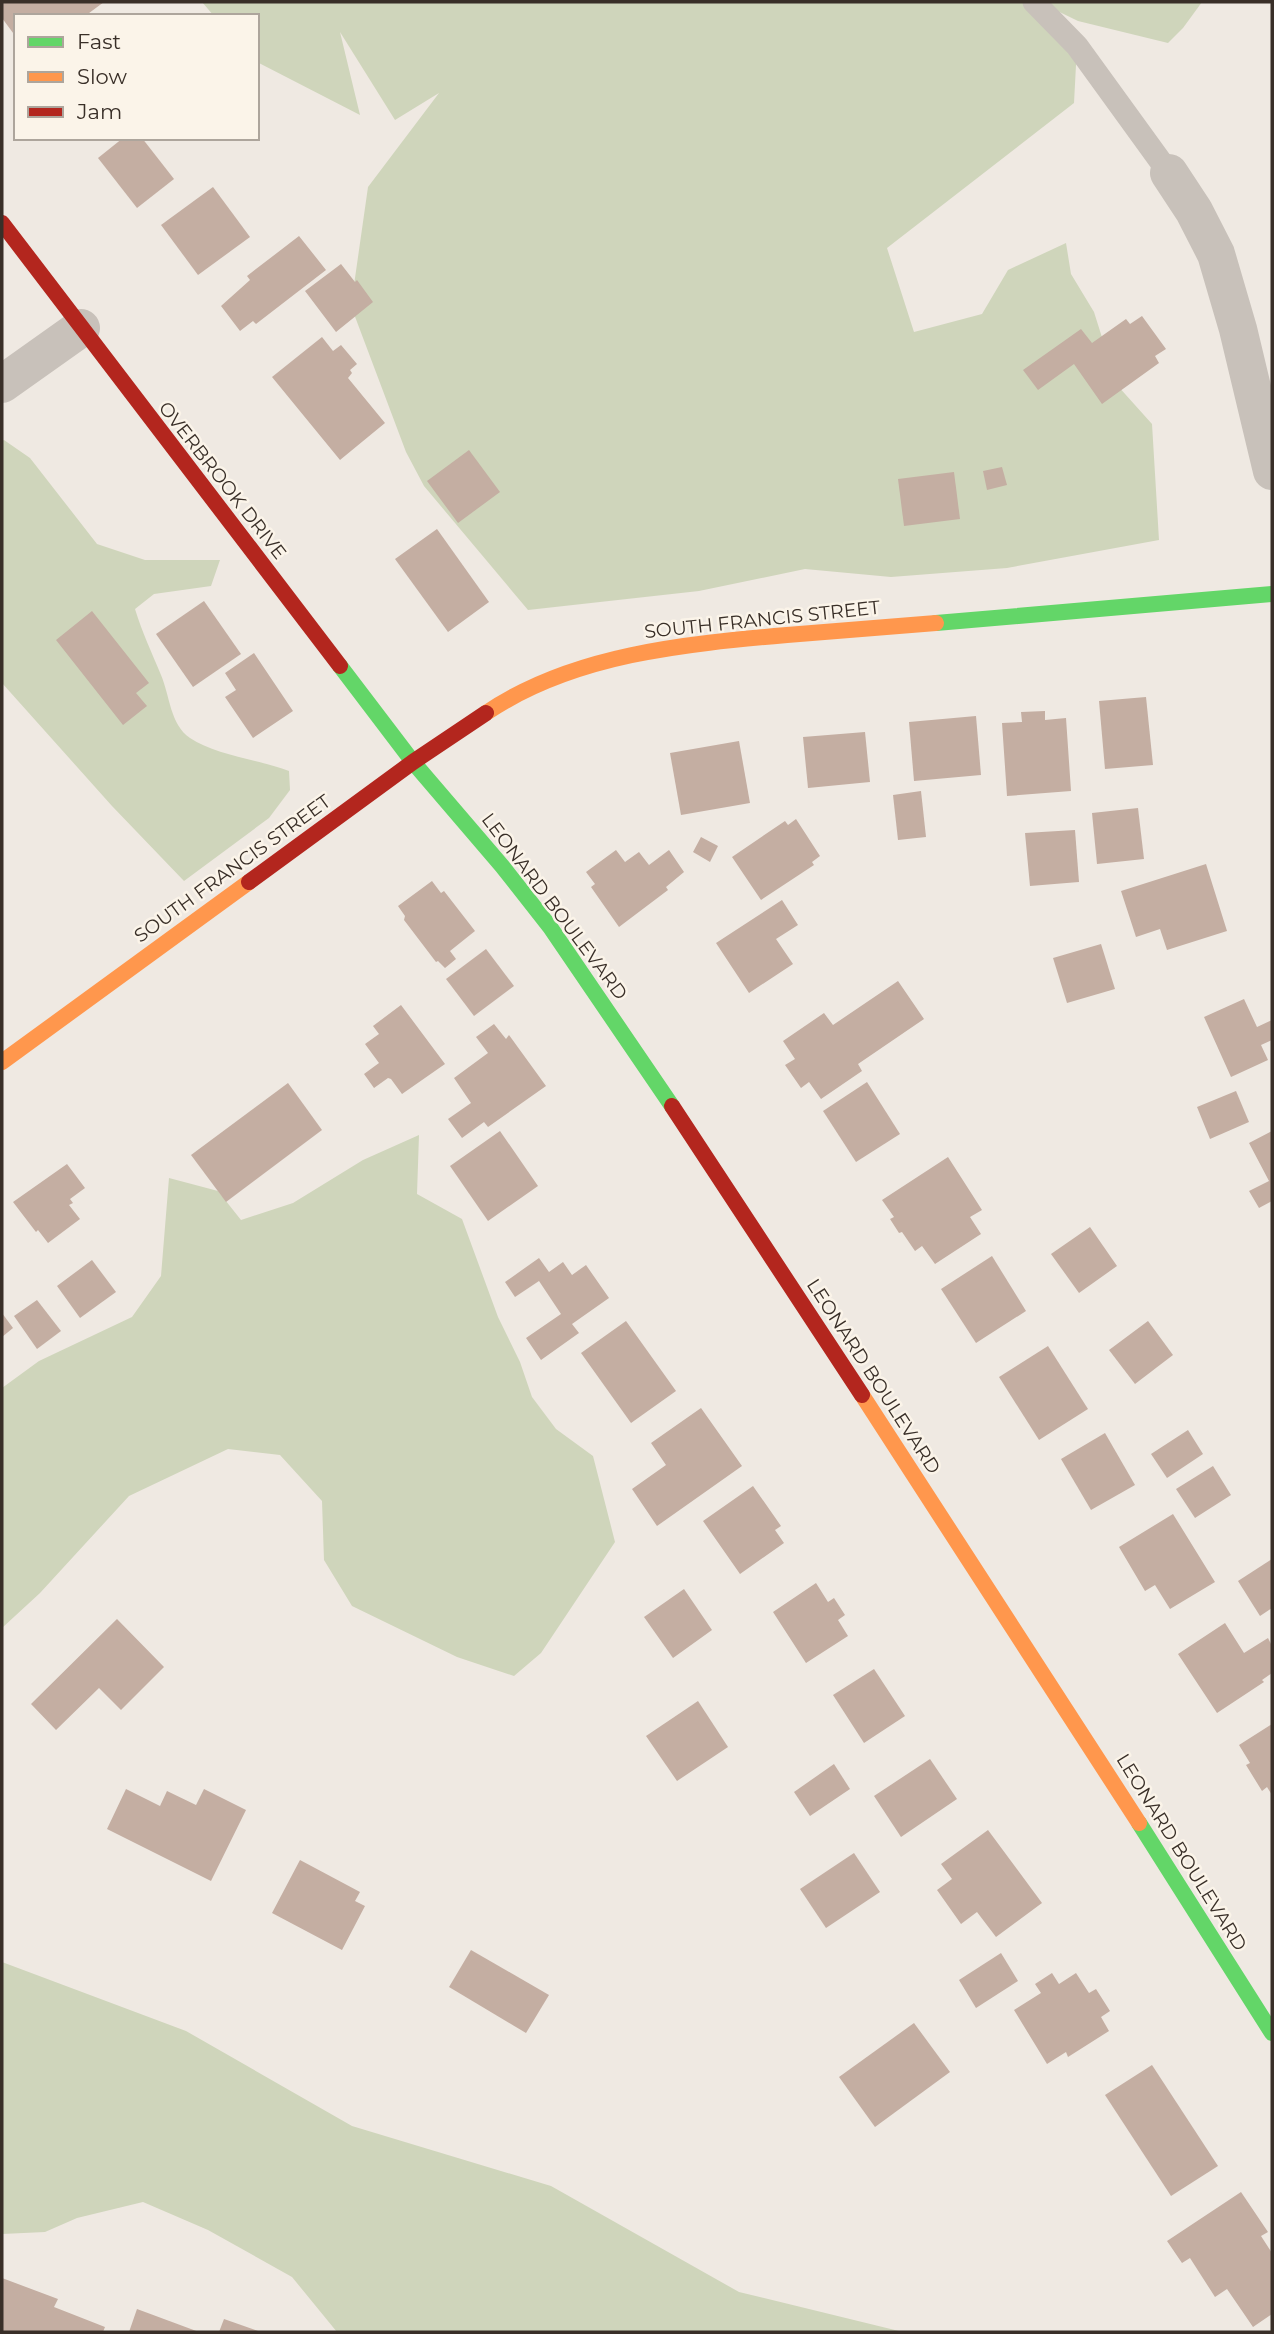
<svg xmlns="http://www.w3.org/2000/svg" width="1274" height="2334" font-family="Montserrat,sans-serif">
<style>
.green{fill:#cfd5bb}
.building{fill:#c4aea2}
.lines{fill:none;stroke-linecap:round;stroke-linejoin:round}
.lane{stroke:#c8c1ba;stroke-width:23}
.street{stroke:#c8c1ba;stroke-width:38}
.fast{stroke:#63d668;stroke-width:16}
.slow{stroke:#ff974d;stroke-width:16}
.jam{stroke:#b3261e;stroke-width:16}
.labels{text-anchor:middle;stroke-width:5;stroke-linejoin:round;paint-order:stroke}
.street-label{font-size:19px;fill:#392f28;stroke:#fbf4e9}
</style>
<rect width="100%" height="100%" fill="#efe9e2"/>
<g class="green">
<polygon points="202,2 1026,2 1077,46 1074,103 887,248 914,332 982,314 1008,270 1066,243 1071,274 1094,312 1117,385 1152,424 1159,540 1007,568 891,577 805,569 699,591 528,610 424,486 406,452 351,306 368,187 439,93 395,120 340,32 360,115 257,62 257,16 214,16"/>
<polygon points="1039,2 1202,2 1183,28 1168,43 1078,21"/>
<path d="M4 440 30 458 97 544 145 560H220L211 586 154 594 135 609C142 632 152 653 161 675 170 696 170 724 190 738 215 755 260 760 289 771L290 790 269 818 184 881 112 806 2 683V441Z"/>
<polygon points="419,1135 417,1194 462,1219 498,1317 520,1362 532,1397 556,1429 593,1456 615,1542 541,1653 514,1676 457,1657 352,1606 324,1560 322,1501 280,1455 228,1449 129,1496 40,1593 2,1628 2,1388 39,1361 132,1317 161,1276 169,1178 218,1191 241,1220 293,1203 363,1160"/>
<polygon points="2,1962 186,2031 352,2126 551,2186 739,2292 903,2332 337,2332 292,2277 208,2230 143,2202 77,2218 45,2232 2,2234"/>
</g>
<g class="building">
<polygon points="2,2 104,2 85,16 16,16 16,37 2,18"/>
<polygon points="123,138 142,138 174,179 137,208 98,158"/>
<polygon points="213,187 250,237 198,275 161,225"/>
<polygon points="299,236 326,270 256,324 253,321 240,331 221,306 250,280 247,276"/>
<polygon points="341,264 355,282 357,280 373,302 336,332 305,291"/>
<polygon points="1142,316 1166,349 1155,356 1159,363 1102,404 1074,364 1038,390 1023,370 1081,329 1092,343 1126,319 1130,324"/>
<polygon points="322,337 333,351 341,345 357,364 350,370 352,373 348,378 385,423 340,460 272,377"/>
<polygon points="469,450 500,492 458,523 427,481"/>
<polygon points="1002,467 1007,485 987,490 983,471"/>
<polygon points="954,472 960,519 904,526 898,479"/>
<polygon points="437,529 489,602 448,632 395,559"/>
<polygon points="204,601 241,654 193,687 156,634"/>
<polygon points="92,611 149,683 136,693 147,706 123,725 56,640"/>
<polygon points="254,653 293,711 253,738 225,697 236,690 225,673"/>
<polygon points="1146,697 1153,765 1105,769 1099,701"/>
<polygon points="1045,711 1045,720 1066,718 1071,791 1007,796 1002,723 1022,722 1021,712"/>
<polygon points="976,716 981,775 914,781 909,722"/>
<polygon points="865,732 870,782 808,788 803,737"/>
<polygon points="739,741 750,803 681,815 670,753"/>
<polygon points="921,791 926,837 898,840 893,795"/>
<polygon points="1138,808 1144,859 1097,864 1092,813"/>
<polygon points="796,819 820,856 812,862 814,865 761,900 732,857 785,821 788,825"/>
<polygon points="1075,830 1079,882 1030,886 1025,833"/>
<polygon points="701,837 718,846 710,862 693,852"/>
<polygon points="616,850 625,862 639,852 649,865 669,850 684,872 666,887 668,890 619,927 591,887 595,884 586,872"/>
<polygon points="1206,864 1227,931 1167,950 1160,929 1136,937 1121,891"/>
<polygon points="432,881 441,893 444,891 475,931 450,951 456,959 445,968 438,961 436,962 404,920 405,916 398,906"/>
<polygon points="782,900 798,925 776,939 793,964 749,993 716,943"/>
<polygon points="1101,944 1115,989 1067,1003 1053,958"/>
<polygon points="486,949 514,986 474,1016 446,979"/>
<polygon points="898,981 924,1019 858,1064 862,1071 821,1099 809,1082 801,1088 785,1065 795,1059 783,1041 824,1013 833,1025"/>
<polygon points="1244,999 1257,1027 1272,1020 1272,1040 1261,1045 1268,1060 1231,1077 1204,1017"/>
<polygon points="401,1005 445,1064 402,1094 391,1079 388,1078 374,1088 364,1074 379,1063 365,1044 379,1034 373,1026"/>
<polygon points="494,1024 506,1039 509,1035 546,1086 488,1127 484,1122 462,1138 448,1119 471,1103 454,1078 488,1053 476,1037"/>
<polygon points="867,1082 900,1134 856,1162 823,1111"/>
<polygon points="288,1083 322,1130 226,1202 191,1155"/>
<polygon points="1236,1091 1249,1122 1210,1139 1197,1107"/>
<polygon points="500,1131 538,1186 488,1221 450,1166"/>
<polygon points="1272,1131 1272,1201 1259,1208 1249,1191 1269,1181 1249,1143"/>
<polygon points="948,1157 982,1210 970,1217 981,1234 935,1264 922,1246 915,1251 902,1232 899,1233 890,1219 894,1217 882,1200"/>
<polygon points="67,1164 85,1188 70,1199 73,1203 69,1205 80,1219 48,1243 38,1230 36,1232 13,1202"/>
<polygon points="1090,1227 1117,1266 1079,1293 1051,1254"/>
<polygon points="992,1256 1026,1311 976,1343 941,1289"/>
<polygon points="539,1258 549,1272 563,1262 572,1275 586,1265 609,1298 572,1324 579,1333 541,1360 526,1338 561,1314 539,1281 515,1297 505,1282"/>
<polygon points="92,1260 116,1292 80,1318 57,1286"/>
<polygon points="37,1300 61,1331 37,1349 14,1316"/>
<polygon points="2,1313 13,1328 2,1337"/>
<polygon points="626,1321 676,1391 631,1423 581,1353"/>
<polygon points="1148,1321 1173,1355 1135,1384 1109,1350"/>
<polygon points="1048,1346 1088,1409 1039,1440 999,1377"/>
<polygon points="701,1408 742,1466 657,1526 632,1489 666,1465 651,1443"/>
<polygon points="1188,1430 1203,1454 1167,1478 1151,1454"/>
<polygon points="1105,1433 1135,1485 1091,1510 1061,1459"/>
<polygon points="1213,1466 1231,1495 1195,1518 1176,1489"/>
<polygon points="753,1486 781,1526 775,1530 784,1543 740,1574 703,1521"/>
<polygon points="1173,1514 1215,1582 1170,1609 1155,1585 1145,1591 1119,1547"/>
<polygon points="1272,1559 1272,1608 1260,1616 1238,1581"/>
<polygon points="816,1583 828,1602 834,1598 845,1615 838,1620 848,1636 806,1663 773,1612"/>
<polygon points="684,1589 712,1630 673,1658 644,1617"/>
<polygon points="117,1619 164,1667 121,1710 99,1688 56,1730 31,1704"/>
<polygon points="1225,1623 1244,1653 1268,1638 1272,1646 1272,1673 1262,1680 1264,1682 1217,1713 1178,1654"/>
<polygon points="874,1669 905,1716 864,1743 833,1695"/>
<polygon points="698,1701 728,1747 677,1781 646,1736"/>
<polygon points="1272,1724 1272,1795 1267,1787 1262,1791 1246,1765 1250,1763 1239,1745"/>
<polygon points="930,1759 957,1799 901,1837 874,1796"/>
<polygon points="834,1764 850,1789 810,1816 794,1792"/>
<polygon points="126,1789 160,1806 167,1791 196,1805 204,1789 246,1810 211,1881 107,1829"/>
<polygon points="988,1830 1042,1903 996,1937 977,1912 961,1924 937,1890 952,1879 941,1864"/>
<polygon points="854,1853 880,1892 826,1928 800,1889"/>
<polygon points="300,1860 360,1892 355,1901 365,1906 342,1950 272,1913"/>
<polygon points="471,1950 549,1995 526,2033 449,1987"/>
<polygon points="1001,1953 1018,1981 976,2008 959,1980"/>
<polygon points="1052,1973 1059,1984 1076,1973 1089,1993 1096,1989 1110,2011 1101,2017 1109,2031 1068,2057 1066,2052 1047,2064 1014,2010 1041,1993 1035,1984"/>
<polygon points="914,2023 950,2072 875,2127 839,2077"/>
<polygon points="1152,2065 1218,2166 1171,2196 1105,2095"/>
<polygon points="1241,2192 1268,2232 1261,2236 1272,2253 1272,2314 1253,2327 1227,2289 1215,2297 1190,2258 1182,2263 1167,2241"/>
<polygon points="2,2278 58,2299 54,2307 105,2327 103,2332 2,2332"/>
<polygon points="137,2309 199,2332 129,2332"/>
<polygon points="224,2319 261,2332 219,2332"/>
</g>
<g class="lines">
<polyline class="lane" points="1034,2 1077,46 1169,173"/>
<g class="street">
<polyline points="1169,173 1194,211 1216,254 1238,329 1272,471"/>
<polyline points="2,384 81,328"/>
</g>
<g class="fast">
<polyline points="936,623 1272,594"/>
<polyline points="340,666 413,762 502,866 550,927 672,1106"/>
<polyline points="1139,1823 1272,2033"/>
</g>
<g class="slow">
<path d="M486 713C573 654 685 644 787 635 837 631 887 627 936 623"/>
<polyline points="2,1062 249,882"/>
<polyline points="862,1395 1139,1823"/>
</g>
<g class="jam">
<polyline points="2,223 340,666"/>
<polyline points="249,882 413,762 486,713"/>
<polyline points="672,1106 862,1395"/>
</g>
</g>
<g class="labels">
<g class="street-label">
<text transform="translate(223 480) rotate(52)" y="7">OVERBROOK DRIVE</text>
<text transform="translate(762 619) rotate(-6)" y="7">SOUTH FRANCIS STREET</text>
<text transform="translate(232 868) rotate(-36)" y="7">SOUTH FRANCIS STREET</text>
<text transform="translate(555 906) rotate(53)" y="7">LEONARD BOULEVARD</text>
<text transform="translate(874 1376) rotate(57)" y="7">LEONARD BOULEVARD</text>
<text transform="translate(1182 1852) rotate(58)" y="7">LEONARD BOULEVARD</text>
</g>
</g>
<rect width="1274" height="2334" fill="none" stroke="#392f28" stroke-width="7"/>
<rect x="14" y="14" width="245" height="126" fill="#fbf4e9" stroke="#ada59c" stroke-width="2"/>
<rect x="28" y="37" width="35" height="10" fill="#63d668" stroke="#ada59c" stroke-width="2"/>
<text x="77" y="49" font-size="21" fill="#392f28">Fast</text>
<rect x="28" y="72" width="35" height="10" fill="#ff974d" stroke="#ada59c" stroke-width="2"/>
<text x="77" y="84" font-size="21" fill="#392f28">Slow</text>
<rect x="28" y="107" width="35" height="10" fill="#b3261e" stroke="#ada59c" stroke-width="2"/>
<text x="77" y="119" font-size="21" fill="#392f28">Jam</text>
</svg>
